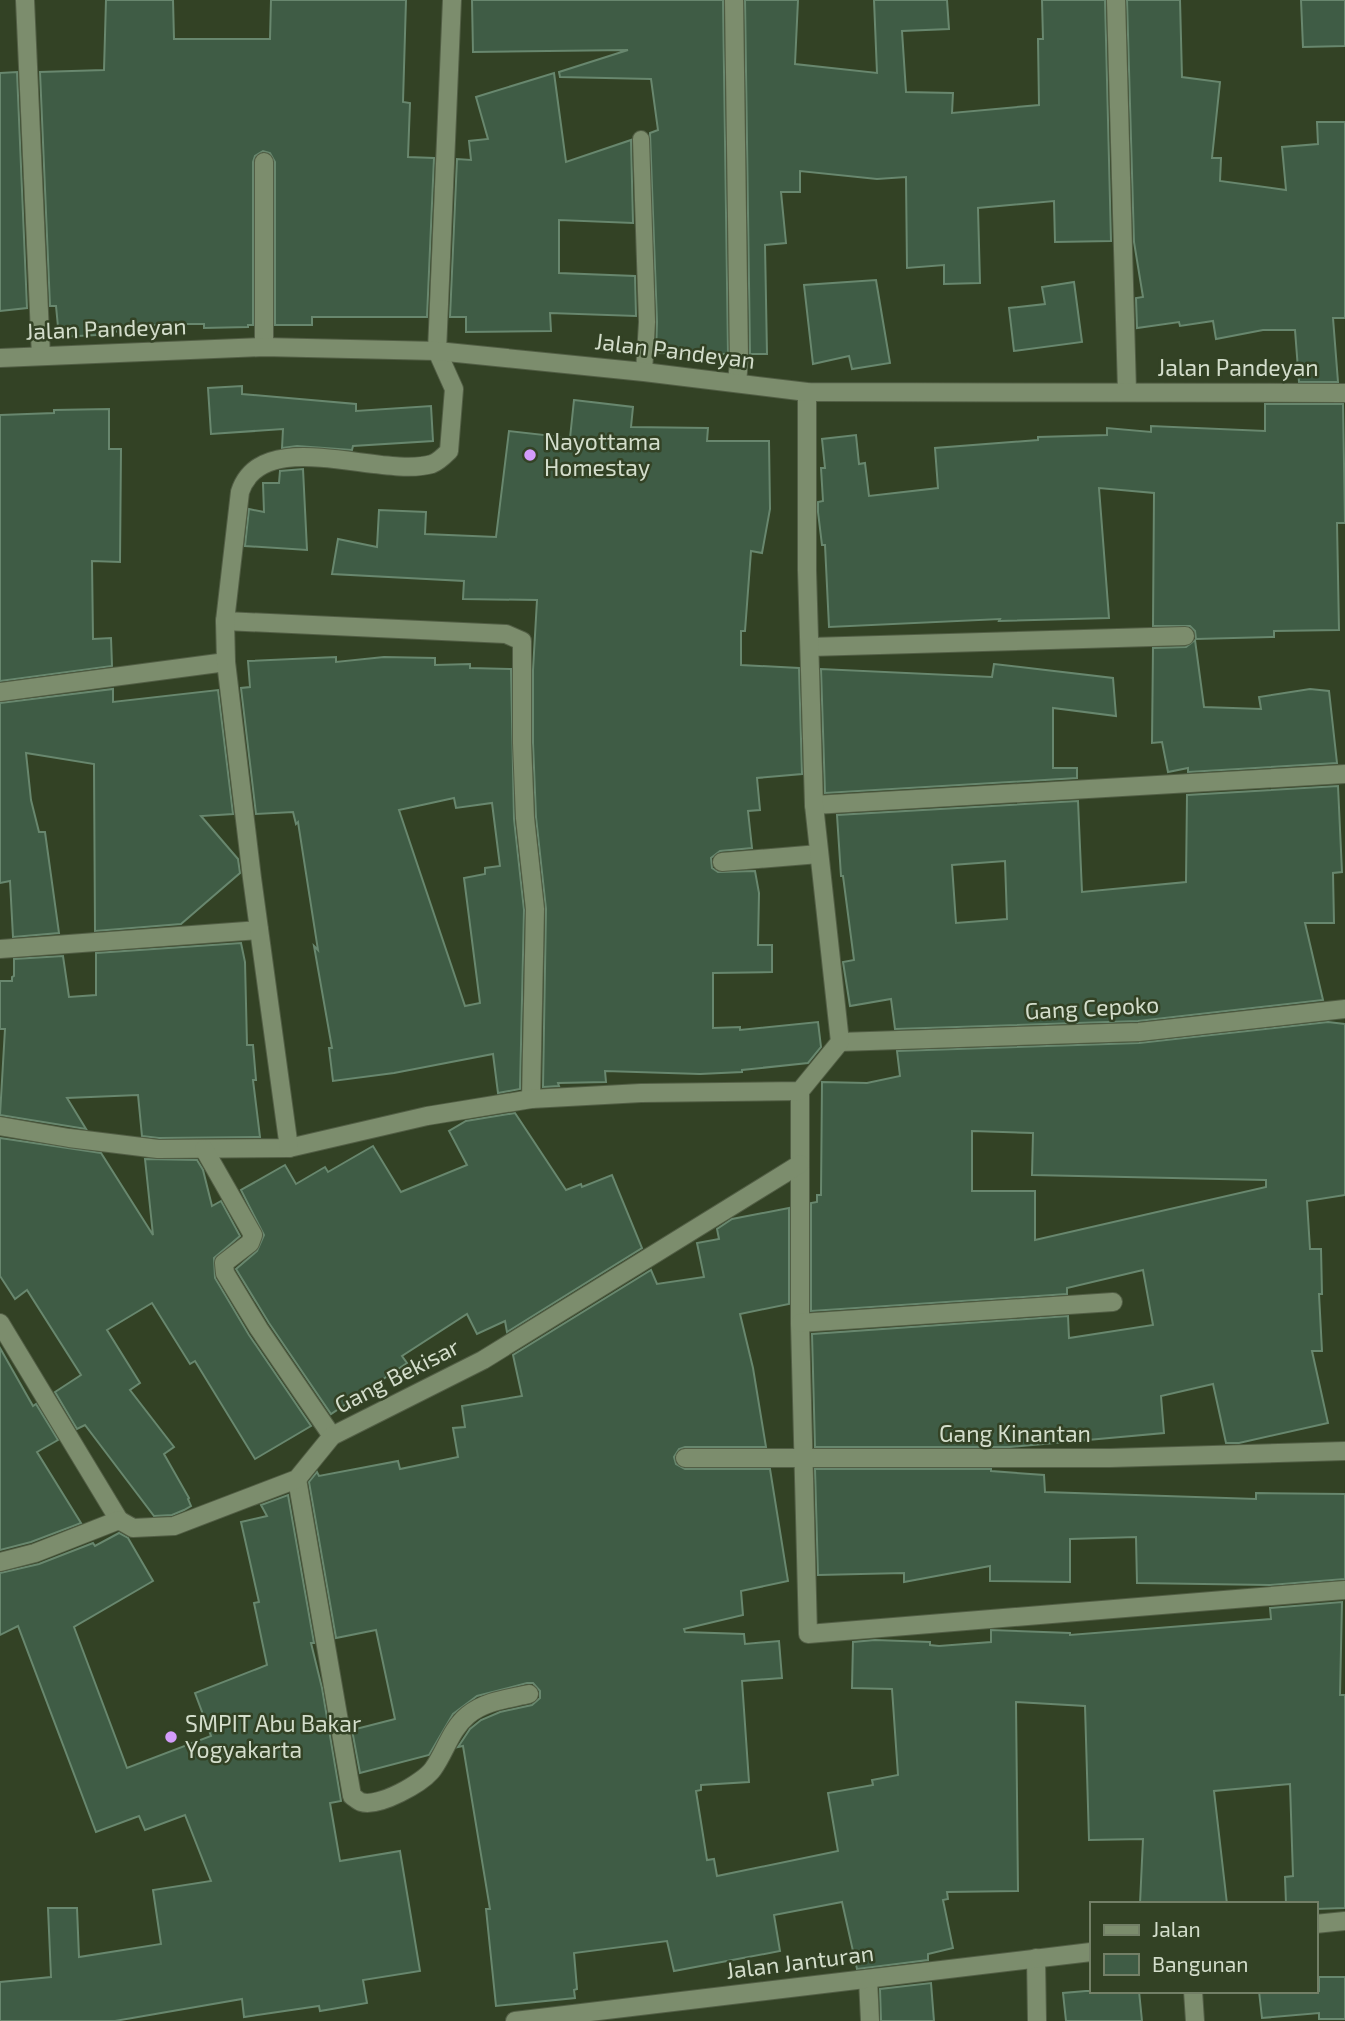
<svg xmlns="http://www.w3.org/2000/svg" width="1345" height="2021" font-family="'Exo 2',sans-serif">
<style>
.building{fill:#3f5c45;stroke:#68876e;stroke-width:2;fill-rule:evenodd}
.lines{fill:none;stroke-linecap:round;stroke-linejoin:round}
.service-casing{stroke:#525e45;stroke-width:18}
.minor-casing{stroke:#525e45;stroke-width:20}
.tertiary-casing{stroke:#525e45;stroke-width:20}
.service{stroke:#7c8d6d;stroke-width:16}
.minor{stroke:#7c8d6d;stroke-width:18}
.tertiary{stroke:#7c8d6d;stroke-width:18}
.poi-dot{fill:#d49cfb;stroke:#334225;stroke-width:2.5}
.labels{text-anchor:middle;stroke-width:5;stroke-linejoin:round;paint-order:stroke}
.street-label{font-size:23px;fill:#d3ddcb;stroke:#334225}
.poi-label{font-size:23px;fill:#d3ddcb;stroke:#334225;text-anchor:start}
</style>
<rect width="100%" height="100%" fill="#334225"/>
<g class="building">
<polygon points="106,0 173,0 174,39 270,39 271,0 406,0 403,102 410,103 408,157 434,158 427,317 312,317 312,325 275,325 275,162 270,153 263,151 255,156 253,162 253,325 248,325 248,327 204,328 204,324 161,324 97,335 59,337 56,306 50,306 40,72 104,70"/>
<polygon points="472,0 723,0 728,354 656,353 657,322 650,133 658,130 651,79 560,77 559,72 628,50 473,52"/>
<polygon points="745,0 798,0 795,64 877,73 874,0 947,0 949,29 902,31 906,92 953,93 952,113 1039,105 1038,39 1043,39 1042,0 1105,0 1111,241 1055,242 1054,201 978,208 980,283 944,284 944,265 907,268 906,177 877,179 800,171 800,192 781,192 786,243 765,245 767,354 750,354"/>
<polygon points="1127,0 1180,0 1182,77 1220,82 1212,158 1221,158 1220,181 1286,190 1282,147 1318,144 1317,122 1345,122 1345,318 1333,318 1338,382 1299,382 1295,330 1263,330 1216,339 1213,321 1180,326 1179,322 1137,328 1136,298 1143,297 1134,242"/>
<polygon points="1301,0 1345,0 1345,46 1303,47"/>
<polygon points="17,72 27,308 0,311 0,73"/>
<polygon points="554,73 566,162 631,140 633,223 559,220 559,273 635,276 636,316 550,313 551,331 466,332 466,317 450,317 457,159 471,160 469,141 488,139 476,97"/>
<polygon points="876,280 890,363 852,369 849,356 813,364 804,285"/>
<polygon points="1074,282 1082,342 1014,351 1009,308 1045,304 1042,287"/>
<polygon points="242,386 242,394 356,404 356,411 431,406 433,441 353,446 352,450 297,446 282,448 283,429 211,434 208,388"/>
<polygon points="574,400 633,407 631,427 708,428 707,441 769,441 770,509 762,553 751,551 745,631 741,631 741,665 799,668 802,774 757,778 760,810 748,811 752,848 720,851 711,858 712,868 718,872 755,871 759,893 758,945 772,945 772,972 713,973 713,1028 740,1027 740,1030 818,1022 821,1047 808,1063 742,1070 742,1072 700,1074 605,1071 606,1082 558,1083 559,1086 543,1087 546,909 536,817 533,743 533,670 537,600 463,599 464,581 332,574 338,539 377,547 379,510 426,512 425,534 496,537 509,431 570,438"/>
<polygon points="1265,404 1343,404 1345,523 1337,523 1339,630 1274,631 1274,637 1196,639 1195,631 1190,626 1153,626 1154,493 1099,488 1109,618 999,621 1000,619 829,627 825,545 822,545 818,512 818,502 823,501 821,468 825,468 822,439 856,435 859,464 865,463 869,496 938,488 935,448 1038,440 1038,437 1107,435 1107,428 1151,432 1151,426 1265,431"/>
<polygon points="109,409 109,449 121,449 120,562 92,561 93,639 111,638 112,666 0,681 0,415 54,413 54,410"/>
<polygon points="303,469 307,550 245,546 249,509 264,512 263,483 279,483 280,471"/>
<polygon points="1195,640 1204,707 1261,709 1259,697 1310,689 1329,691 1337,763 1188,772 1188,768 1168,772 1162,742 1152,743 1153,648 1186,647"/>
<path d="M336 657V662L384 657 435 658V665L470 664V668L511 669 514 819 524 910 520 1089 498 1093 493 1054 394 1073 333 1081 329 1048H332L314 946 318 950 298 822 296 824 293 812 256 814 241 688 250 687 248 661ZM454 798 456 808 492 803 500 866 485 868V874L464 878 480 1003 465 1006 399 810Z"/>
<polygon points="994,664 1113,678 1116,716 1053,708 1053,768 1077,768 1077,778 825,793 821,669 992,677"/>
<polygon points="113,689 113,702 218,690 233,814 201,816 238,859 240,873 181,924 95,931 94,764 26,753 31,800 39,832 45,832 59,933 13,937 10,881 0,883 0,703"/>
<path d="M1338 786 1342 872 1333 873 1334 923H1305L1323 1000 1138 1021 895 1029 891 999 850 1006 843 962 854 960 843 876H841L837 815 1078 801 1082 892 1186 882 1187 795ZM1005 861 1007 919 956 923 952 865Z"/>
<polygon points="241,943 245,962 247,1045 253,1045 256,1080 253,1080 260,1137 159,1138 142,1136 138,1095 67,1098 86,1129 0,1115 5,1029 0,1029 0,981 12,981 12,977 14,976 14,959 63,956 69,997 96,995 96,953"/>
<path d="M1328 1022 1345 1024V1195L1307 1201 1310 1249H1321L1322 1294H1319L1322 1351H1312L1328 1423 1239 1443H1226L1213 1384 1161 1396 1164 1433 1010 1447H815L812 1334 1068 1316 1069 1338 1153 1325 1143 1270 1067 1288V1294L811 1311V1203L817 1202V1195H821L822 1082 867 1083 900 1076 897 1051 1139 1043ZM972 1131 1033 1133 1032 1175 1266 1180V1187L1035 1240V1191H972Z"/>
<polygon points="515,1113 566,1190 581,1184 582,1187 612,1175 642,1248 507,1332 505,1321 477,1334 467,1314 402,1356 407,1363 331,1414 269,1323 236,1269 257,1251 264,1235 241,1190 285,1165 296,1184 325,1167 328,1172 373,1146 401,1192 467,1165 449,1131 466,1121"/>
<polygon points="0,1138 101,1153 153,1235 145,1159 197,1160 203,1170 212,1206 221,1201 240,1236 214,1258 215,1278 249,1335 311,1426 255,1459 195,1361 190,1364 152,1303 107,1330 140,1383 130,1390 174,1447 164,1454 189,1498 188,1499 191,1506 184,1510 172,1515 154,1516 85,1425 77,1429 55,1392 81,1375 27,1290 15,1299 0,1276"/>
<polygon points="789,1208 789,1304 740,1314 753,1368 766,1447 685,1447 679,1449 674,1457 676,1464 685,1469 770,1469 788,1581 741,1591 743,1615 684,1629 685,1632 744,1634 745,1644 779,1641 782,1678 742,1681 749,1782 701,1785 701,1790 696,1791 707,1860 714,1859 717,1876 838,1851 828,1793 873,1785 872,1780 898,1775 892,1689 852,1688 853,1642 875,1640 930,1642 930,1645 939,1646 991,1642 991,1630 1070,1633 1070,1635 1271,1619 1270,1608 1342,1602 1340,1695 1345,1695 1345,1908 1315,1909 1315,1904 1286,1904 1285,1877 1293,1876 1290,1784 1214,1791 1227,1904 1140,1904 1143,1839 1089,1840 1085,1706 1016,1702 1018,1891 947,1892 948,1899 943,1900 953,1948 928,1954 928,1960 857,1969 842,1902 774,1915 780,1951 674,1971 667,1941 574,1953 577,1989 574,1990 575,1998 496,2006 486,1909 490,1909 463,1746 458,1747 470,1729 481,1720 500,1712 532,1705 540,1698 540,1691 533,1683 527,1683 477,1696 453,1714 429,1755 360,1773 352,1730 395,1719 376,1630 336,1638 309,1482 317,1472 319,1476 398,1461 400,1469 458,1457 453,1428 465,1427 462,1406 522,1396 513,1355 651,1270 657,1284 704,1277 697,1243 719,1239 717,1229 732,1219"/>
<polygon points="0,1348 33,1406 36,1404 58,1440 37,1452 81,1523 31,1542 0,1550"/>
<polygon points="815,1469 991,1469 991,1471 1044,1475 1045,1492 1256,1499 1256,1493 1345,1494 1345,1579 1270,1585 1137,1583 1136,1537 1070,1539 1070,1582 990,1581 990,1566 904,1582 904,1573 818,1575"/>
<polygon points="288,1495 314,1643 311,1643 322,1688 341,1801 330,1803 340,1861 400,1851 420,1971 363,1980 367,2003 320,2011 319,2006 244,2017 242,1999 115,2021 0,2021 0,1982 51,1977 48,1908 77,1908 79,1957 161,1944 153,1890 211,1881 185,1815 145,1830 139,1816 96,1832 18,1626 0,1635 0,1573 39,1564 93,1543 95,1546 119,1533 128,1538 153,1581 74,1627 127,1768 211,1736 195,1693 267,1665 254,1603 259,1602 241,1522 267,1516 261,1505"/>
<polygon points="1319,1977 1345,1977 1345,2019 1319,2019 1319,2013 1262,2018 1259,1991 1319,1991"/>
<polygon points="931,1983 934,2021 881,2021 880,1989"/>
<polygon points="1086,1991 1139,1991 1142,2021 1066,2021 1063,1993"/>
</g>
<g class="lines">
<defs>
<polyline id="service" points="641,139 647,322 644,372"/>
<g id="minor">
<polyline points="25,0 41,356"/>
<polyline points="734,0 739,360 737,383"/>
<polyline points="1116,0 1127,391"/>
<polyline points="264,347 264,162"/>
<polyline points="225,621 506,634 522,641 522,743 525,818 535,909 531,1099"/>
<polyline points="810,647 1185,636"/>
<polyline points="0,692 226,662"/>
<polyline points="814,805 1345,774"/>
<polyline points="722,862 819,854"/>
<polyline points="0,949 259,930"/>
<polyline points="840,1042 1139,1032 1345,1009"/>
<polyline points="800,1091 800,1323 808,1634 1345,1590"/>
<polyline points="0,1126 69,1138 158,1149 289,1148 427,1116 531,1099 641,1093 800,1091 840,1042 814,805 807,570 807,392"/>
<path d="M289 1148 252 878 226 662 225 621 240 492C262 424 381 479 432 464 438 462 444 456 449 451L454 389 437 351 452 0"/>
<polyline points="204,1149 253,1235 250,1243 224,1263 225,1273 259,1329 332,1436"/>
<polyline points="0,1323 119,1520"/>
<polyline points="800,1323 1113,1302"/>
<polyline points="685,1458 1110,1458 1345,1451"/>
<path d="M297 1479 352 1796C355 1798 358 1801 361 1802 378 1808 423 1783 433 1769 446 1751 450 1730 468 1715 485 1701 507 1699 529 1694"/>
<polyline points="0,1562 35,1553 119,1520 133,1528 174,1526 297,1479 332,1436 483,1360 800,1164"/>
<polyline points="1315,1924 1345,1921"/>
<polyline points="1036,1958 1037,2021"/>
<polyline points="868,1979 870,2021"/>
<polyline points="1193,1991 1195,2021"/>
<polyline points="515,2021 1091,1952"/>
</g>
<polyline id="tertiary" points="0,358 264,347 437,351 644,372 807,392 1345,393"/>
</defs>
<use href="#service" class="service-casing"/>
<use href="#minor" class="minor-casing"/>
<use href="#tertiary" class="tertiary-casing"/>
<use href="#service" class="service"/>
<use href="#minor" class="minor"/>
<use href="#tertiary" class="tertiary"/>
</g>
<g class="poi-dot">
<circle cx="530" cy="455" r="7"/>
<circle cx="171" cy="1737" r="7"/>
</g>
<g class="labels">
<g class="street-label">
<text transform="translate(106 329) rotate(-2)" y="8">Jalan Pandeyan</text>
<text transform="translate(675 351) rotate(7)" y="8">Jalan Pandeyan</text>
<text x="1238" y="376">Jalan Pandeyan</text>
<text transform="translate(1092 1008) rotate(-3)" y="8">Gang Cepoko</text>
<text transform="translate(397 1376) rotate(-27)" y="8">Gang Bekisar</text>
<text x="1015" y="1442">Gang Kinantan</text>
<text transform="translate(800 1962) rotate(-7)" y="8">Jalan Janturan</text>
</g>
<g class="poi-label">
<text x="544" y="450">Nayottama<tspan x="544" dy="26">Homestay</tspan></text>
<text x="185" y="1732">SMPIT Abu Bakar<tspan x="185" dy="26">Yogyakarta</tspan></text>
</g>
</g>
<rect x="1090" y="1902" width="228" height="91" fill="#334225" stroke="#738067" stroke-width="2"/>
<rect x="1104" y="1925" width="35" height="10" fill="#7c8d6d" stroke="#738067" stroke-width="2"/>
<text x="1152" y="1937" font-size="21" fill="#d3ddcb">Jalan</text>
<rect x="1104" y="1954" width="35" height="21" fill="#3f5c45" stroke="#738067" stroke-width="2"/>
<text x="1152" y="1972" font-size="21" fill="#d3ddcb">Bangunan</text>
</svg>
